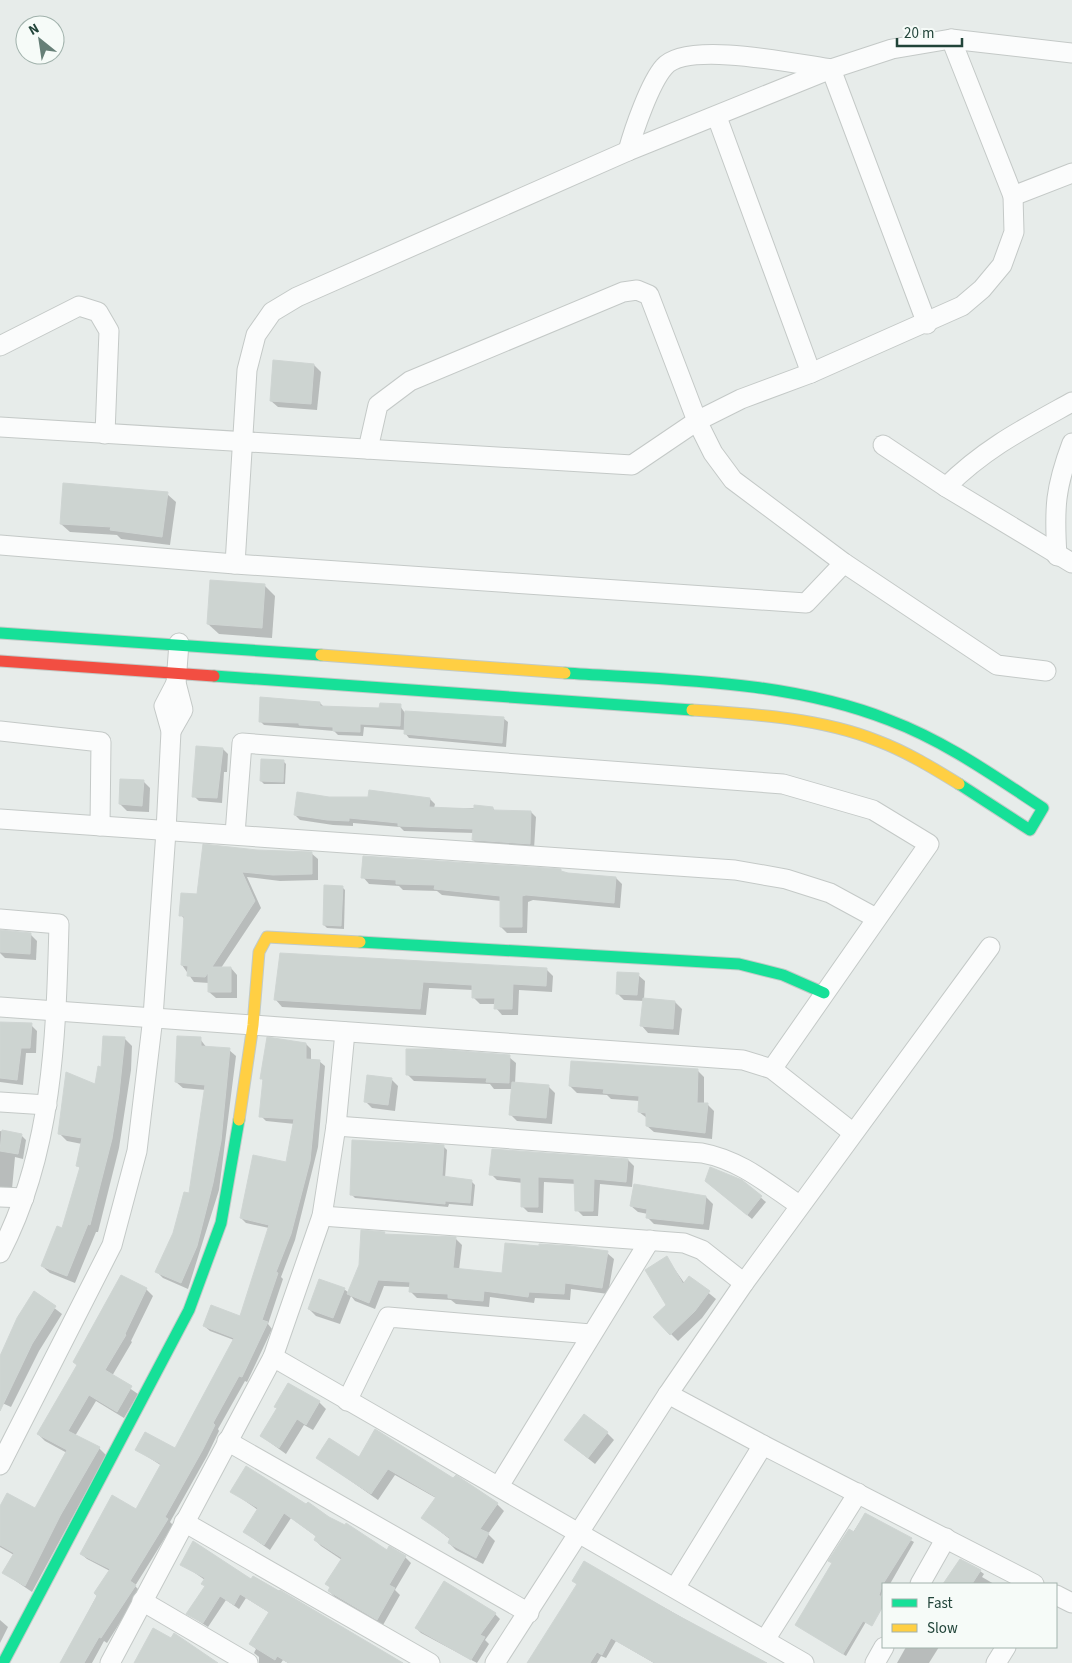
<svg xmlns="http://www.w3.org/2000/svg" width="1072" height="1663" font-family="'Source Sans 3',sans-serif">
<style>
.shadow{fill:#0003}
.building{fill:#cdd4d1;stroke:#cfd5d3}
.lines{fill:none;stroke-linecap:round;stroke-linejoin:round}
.street-casing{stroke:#c4c9c7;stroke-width:21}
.fast-casing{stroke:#c2cac7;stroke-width:13}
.slow-casing{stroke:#c2cac7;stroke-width:13}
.jam-casing{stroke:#c2cac7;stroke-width:13}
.street{stroke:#fbfcfc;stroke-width:19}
.fast{stroke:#16e098;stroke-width:11}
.slow{stroke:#ffcf43;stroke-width:11}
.jam{stroke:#f24e42;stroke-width:11}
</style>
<rect width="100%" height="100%" fill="#e7ecea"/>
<g class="shadow">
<polygon points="314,365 321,372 317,410 278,407 271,401"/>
<polygon points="167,494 176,502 170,545 121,539 117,535 70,532 61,524"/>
<polygon points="211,582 265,586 275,596 272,638 219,634 208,624"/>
<polygon points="320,703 324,707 381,709 400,706 405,713 503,718 508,722 506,747 409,738 405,733 405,730 364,727 363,736 338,735 334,731 264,725 260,721"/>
<polygon points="223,749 228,754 227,772 224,772 222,803 199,801 194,796"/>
<polygon points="283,761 286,764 285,784 264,784 261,781"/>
<polygon points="143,781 150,788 149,812 127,811 120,804"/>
<polygon points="329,798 430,799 435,804 434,808 493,808 495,811 531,812 536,817 534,849 478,845 473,840 474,833 404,831 400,827 353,823 353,826 333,825 300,820 295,815"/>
<polygon points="257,851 311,853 318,859 318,880 280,881 247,877 261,908 221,968 231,968 237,975 237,998 216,998 209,992 209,983 194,982 182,965 185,920 181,915 198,895"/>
<polygon points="563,873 616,878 622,884 620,908 533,900 528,902 527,933 507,933 501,927 501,901 442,895 437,891 403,890 399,886 369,884 363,877"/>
<polygon points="342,887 345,890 344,929 327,928 324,925"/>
<polygon points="0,931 30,934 37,941 36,960 5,958 0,953"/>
<polygon points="281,954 546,969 553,976 552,992 519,990 518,1015 502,1015 496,1008 496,1004 480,1004 473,997 473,990 429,988 426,1015 282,1007 276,1000"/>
<polygon points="638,975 645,981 644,999 675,1002 682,1009 679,1035 648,1033 642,1026 644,1001 624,1000 617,993"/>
<polygon points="0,1023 31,1025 37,1031 36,1053 26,1053 23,1085 0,1082"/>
<polygon points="124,1038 132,1046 131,1070 119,1148 98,1232 96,1232 75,1283 50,1273 42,1266 63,1230 81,1169 77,1165 82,1144 67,1141 60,1134 96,1086 103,1068"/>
<polygon points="200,1039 207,1048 229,1050 236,1056 219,1190 188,1289 163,1278 157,1272 190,1194 206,1090 183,1088 176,1082"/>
<polygon points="306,1044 311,1049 311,1061 319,1061 325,1066 318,1147 295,1240 281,1277 283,1279 268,1324 272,1329 247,1382 245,1381 218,1429 219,1431 207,1456 170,1522 173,1525 135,1586 140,1591 107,1643 104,1641 92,1663 61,1663 110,1571 87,1559 81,1554 137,1511 162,1466 137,1450 176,1450 234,1340 210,1331 204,1326 241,1318 269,1228 246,1223 241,1218 287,1164 295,1124 266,1121 261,1116 264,1081 262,1079"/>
<polygon points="509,1057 516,1063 515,1084 548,1086 555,1093 552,1124 517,1121 511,1115 513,1089 494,1089 490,1084 414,1081 407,1074"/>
<polygon points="698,1071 704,1077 704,1104 708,1105 714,1111 712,1139 654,1132 647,1126 647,1118 639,1112 640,1101 611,1099 607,1095 577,1093 570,1086"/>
<polygon points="391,1079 398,1086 395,1111 372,1108 365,1101"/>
<polygon points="0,1131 21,1135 26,1140 23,1159 15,1157 12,1189 0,1188"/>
<polygon points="443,1146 447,1150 445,1178 471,1181 475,1185 473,1206 449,1204 448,1207 355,1198 351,1194"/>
<polygon points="628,1160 634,1166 632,1187 600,1184 598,1216 583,1216 577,1210 576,1184 544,1182 543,1213 528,1212 522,1206 523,1183 497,1180 491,1174"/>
<polygon points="741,1181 766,1202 752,1219 712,1186"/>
<polygon points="706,1197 713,1204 709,1230 654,1224 647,1217 648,1214 638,1212 631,1206"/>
<polygon points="384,1233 387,1236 456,1239 462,1245 459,1270 503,1274 607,1253 614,1259 608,1294 571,1289 570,1300 535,1298 534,1303 490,1297 489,1307 456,1304 451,1300 417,1298 411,1292 411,1287 384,1286 375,1309 355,1301 351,1296 340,1324 316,1316 309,1309 344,1289 349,1293"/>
<polygon points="666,1257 685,1284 689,1277 716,1299 702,1318 678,1341 654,1317 667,1306"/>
<polygon points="122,1277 146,1289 153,1296 131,1341 132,1342 112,1376 138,1394 124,1418 96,1401 75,1436 99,1448 106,1455 32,1592 4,1573 14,1555 0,1547 0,1510 35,1528 67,1453 45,1441 38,1434 78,1366"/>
<polygon points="35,1293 62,1314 39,1351 11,1407 0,1402 0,1359"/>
<polygon points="319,1402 326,1409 313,1430 304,1425 286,1454 261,1436"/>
<polygon points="607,1433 614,1440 595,1464 565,1440"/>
<polygon points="318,1458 360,1459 454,1479 497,1504 504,1511 488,1534 495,1541 483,1564 456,1550 449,1543 451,1540 423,1518 436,1498 395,1475 378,1500"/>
<polygon points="232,1492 328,1518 387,1552 405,1557 411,1563 395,1590 400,1595 383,1625 335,1597 329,1591 331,1588 327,1584 342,1560 321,1546 315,1540 317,1537 291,1518 270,1550 244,1532 258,1510"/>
<polygon points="865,1514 914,1542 890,1584 883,1584 881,1598 883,1603 872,1623 867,1620 846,1656 797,1625 833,1563"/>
<polygon points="960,1560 980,1571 984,1574 982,1577 994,1584 944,1584"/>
<polygon points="585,1563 763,1663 654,1663 616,1641 606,1658 601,1656 597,1663 528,1663 578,1585 574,1581"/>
<polygon points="182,1564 251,1581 280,1591 401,1663 288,1663 283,1660 281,1663 259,1663 259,1657 254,1653 256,1649 250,1644 270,1613 246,1598 239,1609 226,1600 208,1627 188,1614 206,1587 205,1580"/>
<polygon points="495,1614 500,1619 485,1640 489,1644 477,1663 421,1633 416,1628"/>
<polygon points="0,1620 8,1627 0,1643"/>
<polygon points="906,1647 939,1647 929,1663 897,1663"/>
</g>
<g class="building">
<polygon points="273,360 314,364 311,404 270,401"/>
<polygon points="63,483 168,492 162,537 110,530 111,527 60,524"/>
<polygon points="210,580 265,584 262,628 207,624"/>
<polygon points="260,697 320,702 320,706 379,708 380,703 401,704 400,726 360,724 360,732 333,731 333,727 299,725 299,723 259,722"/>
<polygon points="405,711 504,717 502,743 404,734"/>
<polygon points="196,746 223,748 217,798 192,797"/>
<polygon points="261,759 284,760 283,782 260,781"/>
<polygon points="120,779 144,780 142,806 119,804"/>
<polygon points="369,790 430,798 429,807 474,809 474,805 493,807 493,810 531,811 530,844 472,840 473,829 398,826 398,823 349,818 349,821 327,820 294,815 297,792 329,797 368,797"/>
<polygon points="203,844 257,850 312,852 312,874 273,875 242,872 255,901 212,967 231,967 231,992 208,992 208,973 205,977 187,976 188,966 181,965 184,916 179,916 181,893 197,894"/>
<polygon points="363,856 561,869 561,871 568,873 616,877 614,903 526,895 522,896 522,927 500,927 500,896 434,889 435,885 396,884 396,880 361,878"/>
<polygon points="324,885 343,886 341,926 323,925"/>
<polygon points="0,930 31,933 30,954 0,952"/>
<polygon points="280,953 547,968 546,986 513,984 512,1009 494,1009 495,998 472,998 472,985 423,982 420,1009 274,1000"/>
<polygon points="617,972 639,973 637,995 616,994"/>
<polygon points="643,998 675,1001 673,1029 640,1026"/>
<polygon points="0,1022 32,1023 30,1048 21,1048 17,1080 0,1078"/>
<polygon points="103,1036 125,1037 119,1094 112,1139 90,1225 88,1224 67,1276 41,1266 57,1226 62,1228 80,1167 76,1166 82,1138 58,1134 66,1072 95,1084 98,1066 101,1067"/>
<polygon points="177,1036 201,1037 201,1046 230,1048 221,1141 213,1183 197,1246 181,1283 155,1272 173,1233 184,1192 189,1193 205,1085 175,1082"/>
<polygon points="267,1037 306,1043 306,1059 320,1060 310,1161 291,1234 276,1272 278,1273 262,1320 268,1322 242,1377 239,1376 213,1423 215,1425 202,1451 165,1517 168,1519 130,1581 136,1585 101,1638 99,1637 84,1663 60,1663 97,1596 94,1593 110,1569 80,1554 112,1495 136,1509 161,1464 135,1450 145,1432 175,1448 234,1338 203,1326 211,1305 240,1316 269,1225 240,1218 253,1155 286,1162 294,1119 259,1117 263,1079 260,1079"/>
<polygon points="406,1049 435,1049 510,1055 509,1083 486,1082 487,1078 406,1075"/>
<polygon points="571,1061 698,1069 697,1103 708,1103 705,1133 646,1126 646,1113 638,1112 639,1096 603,1093 604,1089 569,1086"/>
<polygon points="367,1075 392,1078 388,1105 364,1102"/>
<polygon points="512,1082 549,1085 546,1118 509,1115"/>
<polygon points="2,1130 22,1134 18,1154 0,1151"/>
<polygon points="352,1140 444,1145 442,1176 472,1180 470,1203 445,1201 445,1204 350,1195"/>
<polygon points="492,1149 628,1159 626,1182 594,1179 593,1211 575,1211 574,1179 538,1177 538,1207 521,1207 521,1178 489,1175"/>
<polygon points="710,1167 742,1180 762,1196 747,1215 705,1181"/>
<polygon points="634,1184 706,1196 703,1224 646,1218 647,1209 630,1206"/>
<polygon points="361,1230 385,1232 384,1234 456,1237 453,1268 502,1273 505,1243 539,1246 539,1244 570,1246 608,1251 602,1288 565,1283 564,1294 529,1292 528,1297 484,1291 483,1301 448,1298 448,1294 409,1292 410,1282 378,1280 369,1303 347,1294 359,1265"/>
<polygon points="667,1256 683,1284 689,1276 710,1291 695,1311 670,1335 653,1317 666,1305 645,1270"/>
<polygon points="121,1275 147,1288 125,1334 126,1335 105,1370 132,1386 117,1412 89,1395 68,1431 100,1447 60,1516 25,1586 2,1573 14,1553 0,1545 0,1506 7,1493 35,1508 67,1450 37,1434 77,1365 73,1362"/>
<polygon points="319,1279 345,1288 333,1318 308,1309"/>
<polygon points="34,1291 56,1306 32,1344 0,1411 0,1356 17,1318"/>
<polygon points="288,1383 320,1401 306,1425 297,1419 279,1448 260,1436 277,1408 274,1407"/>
<polygon points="584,1414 608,1432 588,1458 564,1440"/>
<polygon points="375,1429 453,1478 456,1475 498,1503 480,1529 489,1533 476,1558 448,1543 450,1538 421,1518 436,1497 388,1469 371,1494 316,1458 329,1438 359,1457"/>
<polygon points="246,1466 306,1504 308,1502 329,1517 345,1525 346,1523 387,1550 389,1546 406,1556 389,1585 395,1588 377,1620 328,1591 330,1587 325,1584 342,1558 314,1540 316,1536 284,1513 264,1545 243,1532 258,1508 230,1492"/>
<polygon points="865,1513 912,1538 883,1584 879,1595 883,1598 883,1606 872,1626 863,1621 843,1654 795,1625 832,1563 828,1561 849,1529 854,1532"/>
<polygon points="193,1541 251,1579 253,1576 279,1591 280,1590 403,1663 289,1663 277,1656 275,1660 249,1644 269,1612 240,1594 234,1605 220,1596 203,1623 186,1614 205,1586 201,1584 205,1578 180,1565"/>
<polygon points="960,1559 981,1570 972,1584 943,1584"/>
<polygon points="584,1561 675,1614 767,1663 655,1663 611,1638 602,1655 597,1652 590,1663 527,1663 577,1584 572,1581"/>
<polygon points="444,1581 496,1613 480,1635 485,1637 471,1660 415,1628"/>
<polygon points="153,1628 171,1638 174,1633 218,1663 134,1663"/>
</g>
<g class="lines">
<defs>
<g id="street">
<polyline points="717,117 811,373"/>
<path d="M628 151C634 129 650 83 664 67 686 40 797 64 831 69L927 324"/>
<polyline points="1013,196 1072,173"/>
<polyline points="0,346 79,306 98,312 109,331 105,434"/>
<path d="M1072 402C1025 428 985 448 946 487L1072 563"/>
<polyline points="0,427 632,465 697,421 741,399 811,373 962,306 982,289 1002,265 1014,232 1013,196 951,39"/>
<polyline points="883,445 946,487"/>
<polyline points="368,449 378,405 410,381 623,292 637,290 649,295 697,421 713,453 733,480 844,563 997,665 1046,671"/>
<polyline points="0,545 235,564 806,603 844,563"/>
<path d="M1057 556C1054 508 1055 488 1072 443"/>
<polyline points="235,564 247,370 256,335 272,312 297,297 628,151 831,69 892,49 951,39 1072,53"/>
<polyline points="0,731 101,742 100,826"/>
<polyline points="171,731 183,710 176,683 179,643"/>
<polyline points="0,819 735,870 786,879 830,893 876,918"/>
<polyline points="235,834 242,743 783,784 873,810 929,844 772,1069"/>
<path d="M0 919 59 924C56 1036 53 1152 0 1253"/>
<polyline points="0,1007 743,1060 772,1069 852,1132"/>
<polyline points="0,1102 47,1105"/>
<path d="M336 1126 702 1153C740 1160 768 1184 799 1205"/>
<polyline points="0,1197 24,1198"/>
<polyline points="322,1216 684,1243 702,1250 744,1283"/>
<polyline points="273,1357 804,1663"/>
<polyline points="668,1394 763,1445 1034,1584"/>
<polyline points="347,1401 388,1317 591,1334"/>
<polyline points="227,1441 529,1613"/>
<polyline points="0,1465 112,1245 137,1151 153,1017 166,831 171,731 164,706 176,683"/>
<polyline points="499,1486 650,1240"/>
<polyline points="184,1522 430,1663"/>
<polyline points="920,1584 946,1538"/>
<polyline points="675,1588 763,1445"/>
<polyline points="1056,1595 1072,1603"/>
<polyline points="142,1601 248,1663"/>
<polyline points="765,1640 858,1493"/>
<polyline points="110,1663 273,1357 322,1216 336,1126 345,1032"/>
<polyline points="495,1663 668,1394 744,1283 990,947"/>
<polyline points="875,1663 884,1647"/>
<polyline points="996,1663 1006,1647"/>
</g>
<g id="fast">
<polyline points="0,633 321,655"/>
<path d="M565 673C672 680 788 680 889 720 945 741 994 776 1043 808L1030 830 959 784"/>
<polyline points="214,676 692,710"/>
<polyline points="360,942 739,964 783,975 824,993"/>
<polyline points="3,1663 189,1310 221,1223 239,1120"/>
</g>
<g id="slow">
<polyline points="321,655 565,673"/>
<path d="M692 710C753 714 821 718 878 741 907 752 933 768 959 784"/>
<polyline points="239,1120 253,1025 259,952 267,937 360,942"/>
</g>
<polyline id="jam" points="0,661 214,676"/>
</defs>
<use href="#street" class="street-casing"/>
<use href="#fast" class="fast-casing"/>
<use href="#slow" class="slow-casing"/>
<use href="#jam" class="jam-casing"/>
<use href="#street" class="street"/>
<use href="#fast" class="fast"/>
<use href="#slow" class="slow"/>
<use href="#jam" class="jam"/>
</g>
<rect x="882" y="1583" width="175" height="65" fill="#f6fbf8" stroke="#a1b2ac"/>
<rect x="892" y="1599" width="25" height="8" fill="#16e098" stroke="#a1b2ac"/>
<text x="927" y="1608" font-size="15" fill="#214439">Fast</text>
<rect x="892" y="1624" width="25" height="8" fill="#ffcf43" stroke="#a1b2ac"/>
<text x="927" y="1633" font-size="15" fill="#214439">Slow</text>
<g transform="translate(40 40) rotate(330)"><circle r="24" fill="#f6fbf8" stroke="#a1b2ac"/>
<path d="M0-4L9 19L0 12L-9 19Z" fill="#667f77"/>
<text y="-8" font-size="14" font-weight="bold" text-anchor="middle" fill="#214439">N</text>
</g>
<path d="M897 38v8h65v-8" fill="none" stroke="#214439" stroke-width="2.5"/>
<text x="904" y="38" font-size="15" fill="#214439" stroke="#f6fbf8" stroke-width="4" paint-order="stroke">20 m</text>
</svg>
